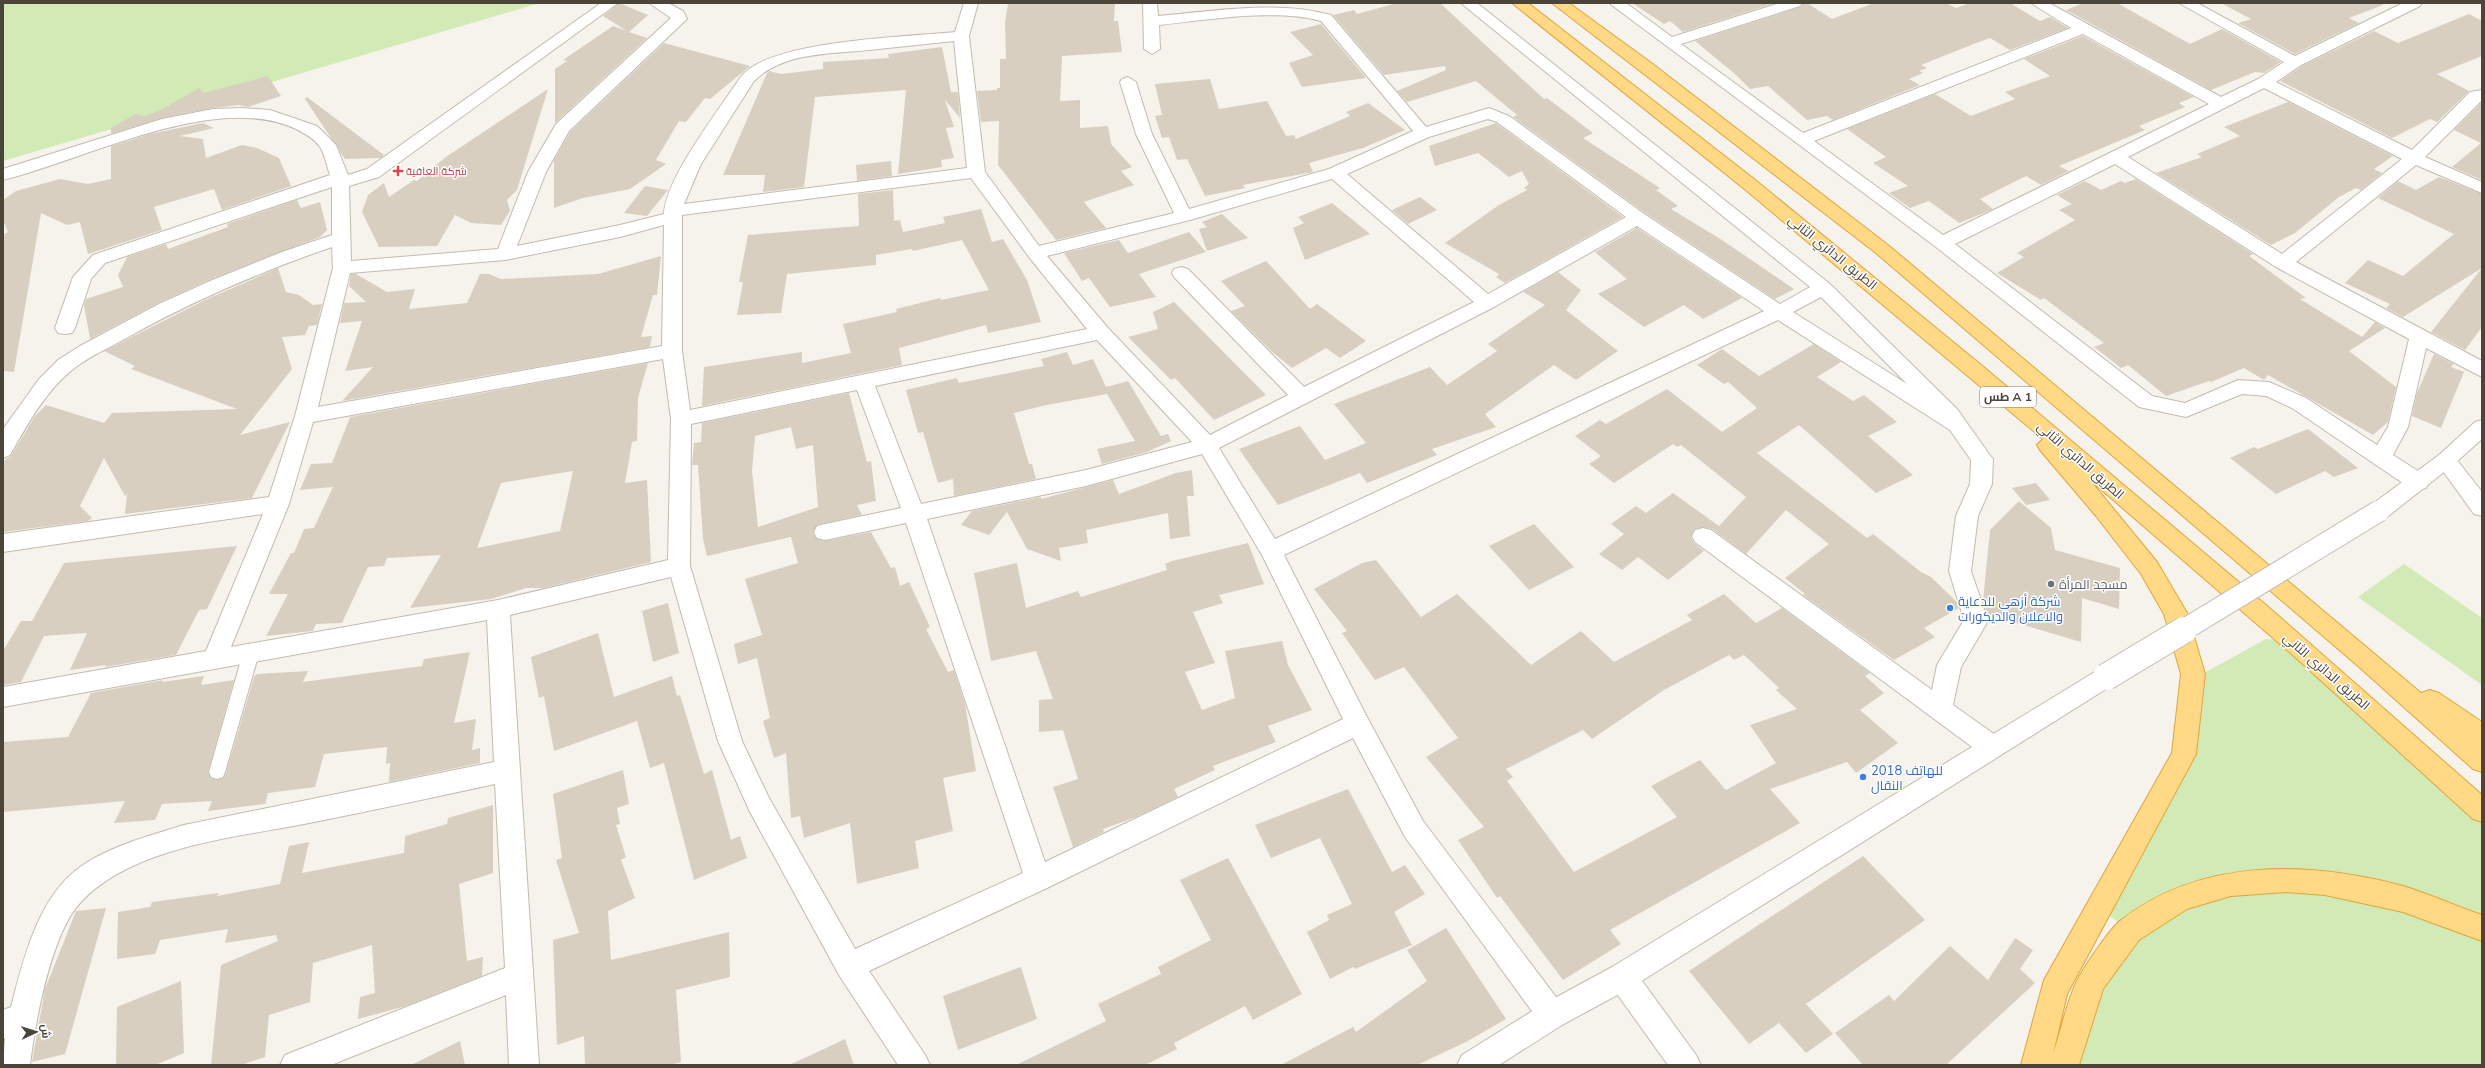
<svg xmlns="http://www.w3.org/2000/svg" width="2485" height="1068" font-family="'Nunito Sans',Cairo,sans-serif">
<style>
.green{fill:#d2eab5}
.building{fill:#d8cfc1;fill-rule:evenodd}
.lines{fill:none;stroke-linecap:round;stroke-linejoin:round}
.service-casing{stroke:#c2bbae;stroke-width:2}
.minor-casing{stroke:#c2bbae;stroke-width:2}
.tertiary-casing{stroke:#c2bbae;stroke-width:2}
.trunk-casing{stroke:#e0a43c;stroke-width:2}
.service{fill:#fff;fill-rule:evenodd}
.minor{fill:#fff;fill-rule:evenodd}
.tertiary{fill:#fff;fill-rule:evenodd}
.trunk{fill:#ffd985;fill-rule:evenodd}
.tertiary-bridge-far1-casing{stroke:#c2bbae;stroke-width:23;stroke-linecap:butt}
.tertiary-bridge-casing{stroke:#c2bbae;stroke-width:28;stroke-linecap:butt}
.tertiary-bridge-far1{stroke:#fff;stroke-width:21}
.tertiary-bridge{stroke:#fff;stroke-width:26}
.health-dot{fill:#e0444e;stroke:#fff;stroke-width:1.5}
.worship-dot{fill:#6b7280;stroke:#fff;stroke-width:1.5}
.shop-dot{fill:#3f7fe0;stroke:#fff;stroke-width:1.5}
.labels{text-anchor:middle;stroke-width:3;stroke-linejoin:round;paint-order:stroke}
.far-health-label{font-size:11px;fill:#be3a42;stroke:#fff;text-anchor:start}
.shield{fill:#fff;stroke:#817c74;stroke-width:1}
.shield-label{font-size:12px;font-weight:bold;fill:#4b4439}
.street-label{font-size:13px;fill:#4b4439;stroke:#fff}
.worship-label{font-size:13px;fill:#5b616d;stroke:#fff;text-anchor:start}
.shop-label{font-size:13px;fill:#366cbe;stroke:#fff;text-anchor:start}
</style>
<rect width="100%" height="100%" fill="#f6f3ec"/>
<g class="green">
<polygon points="3,3 540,3 3,161"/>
<polygon points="2404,564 2482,618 2482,685 2358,597"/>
<polygon points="2266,639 2293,641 2482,811 2482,1065 2065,1065 2129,931 2100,908 2165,789 2193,679"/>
</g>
<g class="building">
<polygon points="619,3 648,15 629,32 647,38 555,123 555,69 567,61 563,60 613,26 627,31 603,16"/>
<polygon points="1008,3 1115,3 1114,21 1118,21 1122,52 1062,56 1060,101 1080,100 1080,128 1108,126 1111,144 1132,167 1121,171 1134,185 1084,202 1106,228 1056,240 998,165 999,121 981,122 977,91 997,90 997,88 1000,88 1000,59 1006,59 1005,23"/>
<polygon points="1397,3 1440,3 1544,99 1547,98 1593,133 1583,138 1660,188 1656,190 1678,206 1671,209 1722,240 1794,289 1775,299 1645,213 1513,117 1517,115 1476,81 1407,102 1397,91 1446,70 1445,66 1384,75 1333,15 1354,10 1357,14"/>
<polygon points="1632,3 1775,3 1683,32 1670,21 1664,24"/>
<polygon points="1803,3 1807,3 1832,19 1874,3 1946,3 1956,8 1970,3 2010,3 2040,21 2050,17 2068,28 2010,50 1990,38 1976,43 1921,65 1927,68 1919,71 1923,73 1909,79 1920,85 1833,120 1827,116 1807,120 1768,86 1750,89 1735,74 1695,41 1800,7"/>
<polygon points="2084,3 2117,3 2190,44 2222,29 2281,62 2264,73 2255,72 2211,90 2066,10"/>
<polygon points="2221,3 2383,3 2383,5 2349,18 2359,23 2295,54 2238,23 2251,19"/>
<polygon points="2469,14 2482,21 2482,56 2437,74 2469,91 2437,122 2430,119 2392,138 2280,81 2302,66 2374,31 2398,43"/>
<polygon points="1321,24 1366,78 1302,87 1289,63 1313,55 1290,32"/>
<polygon points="2083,36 2194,97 2179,103 2185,107 2139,126 2145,130 2059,166 2069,171 2041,185 2026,176 1980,199 1993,209 1986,212 1959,223 1929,201 1910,208 1889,193 1908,186 1873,163 1886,157 1847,129 1935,94 1971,116 2015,99 2005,92 2050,76 2024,59"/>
<polygon points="664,43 750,66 710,99 705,98 686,122 679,121 656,160 666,164 630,189 583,198 554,208 554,160 570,132"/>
<polygon points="942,47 951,92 958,92 960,118 945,100 954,127 946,128 954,158 941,160 942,167 898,174 906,90 815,97 804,187 763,192 765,175 723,175 767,73 769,71 781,74 823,69 823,62 889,58 888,54"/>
<polygon points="268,76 281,96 248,107 239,105 213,108 162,118 111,134 111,128 136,114 144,117 163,109 199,88 204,93"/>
<polygon points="1210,79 1219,109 1267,101 1286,136 1294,135 1296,139 1350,116 1346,112 1368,103 1405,130 1363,148 1309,163 1313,172 1243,185 1245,188 1205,196 1187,159 1177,160 1169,137 1162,138 1155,116 1162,115 1155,84"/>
<polygon points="548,89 517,190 507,200 510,211 501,225 471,223 455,215 437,246 379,247 362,212 368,195 384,183 389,197 414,180 417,181 446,157"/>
<polygon points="307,97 384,155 381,158 345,159 305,99"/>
<polygon points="2288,102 2393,156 2374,169 2382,173 2361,190 2356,188 2339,197 2295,233 2271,245 2156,173 2202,157 2197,154 2240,136 2224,127"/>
<polygon points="2482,102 2482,180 2452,167 2481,143 2454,130"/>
<polygon points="203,123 214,128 180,136 203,139 206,158 242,145 257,148 279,158 291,186 222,210 214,189 154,207 162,230 88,254 80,222 67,225 41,213 14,372 3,371 3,235 8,232 3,220 3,200 16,191 60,179 88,184 111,179 111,146 150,134"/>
<polygon points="1496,123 1623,217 1505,283 1496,277 1499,274 1445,243 1499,205 1527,190 1524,188 1529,184 1522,171 1509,177 1478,153 1435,166 1429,146"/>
<polygon points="891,161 892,176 857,181 856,165"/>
<polygon points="2439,177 2482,194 2482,268 2403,317 2386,308 2390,304 2345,283 2368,260 2403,276 2454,234 2378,198 2398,181 2416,190"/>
<polygon points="2136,179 2253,254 2249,256 2306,298 2300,299 2362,337 2375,322 2385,328 2349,351 2396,387 2388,422 2373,435 2268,375 2264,380 2244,368 2211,382 2209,381 2166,396 2128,365 2121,368 2094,347 2104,343 2044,298 2041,300 1997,273 2024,257 2017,253 2075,220 2059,210 2072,204 2057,195 2085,181 2101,190 2121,181 2125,183"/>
<polygon points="645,186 668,190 647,216 624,213"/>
<polygon points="893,190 894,221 900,220 903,232 945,223 943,217 981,209 992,242 1003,239 1027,280 1041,322 988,333 986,325 899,348 902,365 702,406 704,367 802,352 802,363 851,353 843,324 897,312 896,309 940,298 941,300 989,290 962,240 913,251 912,249 876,255 876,265 787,274 781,313 737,315 743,282 739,282 748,235 859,226 858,194"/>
<polygon points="1420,197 1437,210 1408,224 1392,210"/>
<polygon points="297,200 301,208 320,202 327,230 320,237 209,280 158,303 90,339 84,305 86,299 123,287 118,275 127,257 166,244 168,249 228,227 227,224"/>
<polygon points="1332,203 1370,234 1305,260 1293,228 1304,223 1298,217"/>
<polygon points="1222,214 1248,238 1207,251 1199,229 1207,227 1202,222"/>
<polygon points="1637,228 1742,298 1703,319 1684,305 1644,327 1598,294 1627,279 1595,252"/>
<polygon points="1189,232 1206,252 1139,274 1156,297 1110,307 1089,278 1082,281 1064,253 1119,240 1128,253"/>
<polygon points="661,256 657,295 653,295 641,337 652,336 650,347 342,401 373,367 345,371 362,321 340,323 344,303 366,302 349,286 351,274 356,274 387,292 415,289 409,309 467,303 480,274 489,274 501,279 598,274"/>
<polygon points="1266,261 1310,309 1317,304 1366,341 1340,358 1326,348 1292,368 1271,351 1231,311 1245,306 1221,281"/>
<polygon points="278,268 286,292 299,295 313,305 322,304 317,325 309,326 305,335 282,337 292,369 240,435 290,422 252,498 125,514 127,494 125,496 104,458 80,506 92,518 88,521 3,532 3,461 11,456 35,416 46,405 104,423 112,413 237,409 131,369 135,366 104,351 205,300"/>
<polygon points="2482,268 2482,327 2465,350 2431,332"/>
<polygon points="1558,272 1581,290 1566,310 1618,351 1576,380 1554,365 1485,414 1496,427 1432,449 1437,455 1367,483 1360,473 1278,505 1239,449 1300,426 1325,460 1366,443 1334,404 1430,367 1447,385 1497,351 1488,344 1545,305 1523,292"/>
<polygon points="1174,302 1266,395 1214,420 1175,378 1171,380 1128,337 1158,329 1153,312"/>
<polygon points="1814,344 1841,362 1817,377 1853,401 1864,395 1897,422 1868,436 1913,475 1876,493 1799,425 1757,453 1867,538 1873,534 1921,572 1931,577 1957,602 1959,608 1924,628 1935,637 1894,660 1803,595 1805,594 1785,578 1829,544 1786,510 1746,554 1712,529 1703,527 1695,529 1691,537 1694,543 1704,551 1668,580 1638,557 1622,570 1599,554 1624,534 1611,524 1636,506 1646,513 1673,493 1719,526 1746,497 1681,445 1677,447 1673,444 1614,483 1589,464 1601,456 1575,436 1600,420 1606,424 1667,389 1722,432 1757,408 1728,382 1724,384 1697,365 1722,349 1759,376"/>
<polygon points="1067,352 1073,365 1093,359 1106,387 1128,381 1161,436 1168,434 1171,441 1147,452 1102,464 1097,449 1135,441 1107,394 1047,405 1014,413 1029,464 1032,464 1036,479 954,496 953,479 938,483 923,432 918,433 906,390 957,378 959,383 1044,366 1041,359"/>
<polygon points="2434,354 2454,364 2451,367 2464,372 2441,428 2412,416 2417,393"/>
<path d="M648 363 638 398 637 441 632 442 625 483 647 480 651 562 543 588H526L491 599 410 608 441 555 387 558 384 566 368 567 342 623 316 624 313 631 266 636 288 594H269L291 553H294L304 529 314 528 333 487 300 490 311 464 332 463 350 417ZM573 471 560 531 477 548 501 483Z"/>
<path d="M849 393 867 462 871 461 876 501 857 505 862 515 817 525 813 533 817 539 825 541 871 532 891 568 895 567 900 586 909 582 930 627 926 629 948 672 954 670 965 704 976 771 943 778 953 831 915 841 919 868 857 884 850 823 804 838 800 816 791 818 786 753 774 758 763 721 770 718 757 658 738 664 734 644 762 635 745 579 798 563 791 537 707 556 703 539 698 465H692L694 443 701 442 702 423ZM791 427 796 449 813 445 818 507 758 527 752 471 755 436Z"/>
<polygon points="2308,429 2358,468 2334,477 2325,471 2276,494 2230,458 2254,447 2258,449"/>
<polygon points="1192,470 1194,496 1187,496 1190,536 1170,539 1168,513 1086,530 1088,543 1059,548 1061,561 1027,549 1007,512 989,535 961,525 972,511 1041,497 1041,499 1113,480 1119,494 1176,473"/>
<polygon points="2036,483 2050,500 2026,505 2012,488"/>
<polygon points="2019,501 2051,528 2055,550 2120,568 2119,609 2082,598 2081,642 1987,614 1983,601 1990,530"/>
<polygon points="1534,524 1574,567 1529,590 1489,546"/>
<polygon points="1248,543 1264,584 1219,595 1223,603 1193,612 1215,663 1185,672 1202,710 1235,698 1225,651 1282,641 1288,665 1312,710 1268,726 1276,742 1213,766 1215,770 1174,789 1178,797 1136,817 1103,829 1104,832 1073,847 1053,787 1078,779 1063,730 1039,732 1039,700 1053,699 1036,651 991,661 974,573 1017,563 1026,608 1078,591 1081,597 1167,570 1165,564 1172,561"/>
<polygon points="237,546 207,609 199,610 176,655 105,667 106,665 70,670 87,633 44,636 21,682 3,685 3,651 21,621 32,621 64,563"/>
<path d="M1376 560 1421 617 1457 594 1531 665 1581 631 1614 662 1692 620 1687 615 1724 594 1756 623 1782 608 1870 673 1865 676 1884 693 1860 710 1898 743 1856 773 1847 762 1770 789 1800 823 1610 930 1621 944 1563 980 1500 896 1497 898 1458 840 1484 827 1426 757 1458 738 1404 667 1375 680 1342 633 1347 631 1314 589 1362 563ZM1729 655 1734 660 1744 655 1779 688 1776 690 1797 709 1750 725 1776 763 1726 790 1700 760 1651 786 1677 817 1574 872 1507 781 1513 777 1506 769 1583 730 1592 739 1664 690Z"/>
<polygon points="668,603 679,653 653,662 642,611"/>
<polygon points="598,633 614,697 672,676 677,696 680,695 704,774 712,770 731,840 740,836 747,858 694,880 664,763 650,768 637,721 554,751 544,696 539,698 531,657"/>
<polygon points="470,652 454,723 476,719 472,750 480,748 480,763 389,782 390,763 386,764 387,747 324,754 315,787 268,793 265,804 208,811 212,801 162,804 155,820 114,823 125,801 3,812 3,742 68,737 91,693 163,680 162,682 204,676 201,685 234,680 208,772 211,778 217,780 223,778 226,773 254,677 257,674 308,671 303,682 422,666 424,659"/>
<polygon points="623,770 629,804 617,808 620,824 616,825 626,857 621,860 635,898 608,911 611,960 729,932 730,977 676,990 681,1062 670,1065 585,1065 584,1036 557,1045 553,940 579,933 556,860 562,858 553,794"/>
<polygon points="1348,789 1392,872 1405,865 1425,894 1394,912 1412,945 1355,969 1353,967 1330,979 1307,932 1329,920 1327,915 1352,904 1320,838 1271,858 1255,825"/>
<polygon points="493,805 493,873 459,884 467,961 483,957 482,976 406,1006 358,1019 360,997 375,993 372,945 313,963 310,1002 269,1015 265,1057 241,1065 211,1065 221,965 278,941 276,935 225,943 228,929 160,940 155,954 117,959 118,912 150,907 152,902 219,893 217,896 280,884 289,846 309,842 302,873 404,853 405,836 447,824 448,818"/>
<polygon points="1863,856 1925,920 1806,1004 1833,1034 1806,1053 1779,1023 1749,1044 1689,971"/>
<polygon points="1228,858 1302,994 1253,1020 1245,1006 1174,1043 1177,1049 1145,1065 1016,1065 1106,1021 1098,1004 1161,974 1158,967 1211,940 1180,880"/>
<polygon points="106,908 65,1054 32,1062 45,989 76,911"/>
<polygon points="1446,928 1506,1019 1466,1042 1417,1065 1281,1065 1353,1027 1356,1032 1427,981 1407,950"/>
<polygon points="2015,938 2033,950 2020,969 2035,983 1946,1065 1863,1065 1835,1033 1889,995 1894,1001 1950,946 1988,980"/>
<polygon points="1021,967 1037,1019 958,1050 943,996"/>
<polygon points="181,981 184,1053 155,1065 116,1065 117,1007"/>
<polygon points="845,1039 854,1065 789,1065 826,1048"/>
<polygon points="460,1041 465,1065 411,1065"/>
</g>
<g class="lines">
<defs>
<polygon id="service" points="251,647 256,649 259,653 225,772 223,777 217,779 211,777 209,772 243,653 246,649"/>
<g id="minor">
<path d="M601 3H618L379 177 349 186 351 261 498 249 528 172 556 124 671 18 649 3H668L683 11 687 19 569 131 546 172 517 246 620 225 664 214C666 177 719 110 740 78 766 40 908 37 955 32L964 3H978L969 36 985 172 1039 246 1174 213 1136 134 1120 82 1122 79 1128 77 1136 82 1152 134 1189 209 1329 169 1413 131 1321 21C1277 8 1205 20 1159 25L1160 49 1152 54 1144 49 1143 3H1157L1158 16C1214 11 1277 0 1331 15L1426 127 1489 108 1509 116 1644 214 1780 304 1810 287 1461 3H1477L1830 284 1957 409 1989 454 1993 459 1992 484 1978 516 1971 571 1988 621 1961 667 1953 705 2001 739 2004 747 2001 755 1992 758 1983 755 1695 542 1692 536 1695 530 1703 528 1711 530 1932 690 1937 665 1964 620 1949 571 1956 516 1970 484 1971 460 1950 430 1778 320 1284 555 1367 717 1423 821 1562 1005 1566 1015 1562 1025 1552 1029 1542 1025 1405 837 1353 738 1047 888 869 971 925 1055 930 1065H898L839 975 750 812 718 741 671 577 510 615 539 1065H509L506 995 331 1065H280L285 1055 505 968 495 784C436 797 378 809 319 821 244 837 134 844 80 903 51 934 35 1023 30 1065H3L5 1038H3V1010L11 1007C23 960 38 897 80 867 110 846 149 836 184 825L494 762 487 620 3 707V687L206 651 263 514 3 552V534L269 497 295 416 333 268 332 247C262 271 195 300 130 336 111 347 89 356 72 370 45 392 27 425 10 455L3 458V430L6 425 39 379 58 360 80 346 159 304 210 281 282 252 332 235V187L105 263 91 279 75 328 72 333 65 334 58 333 55 328 73 277 93 255 330 175C327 167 325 154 320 147 315 139 304 133 296 129 215 91 85 160 3 180V169L162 119 213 109 242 108 270 110 317 126 336 145 348 175 367 169ZM954 41 967 168 684 204 701 164 754 81C783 52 831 54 869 50 897 47 926 44 954 41ZM1488 119 1497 122 1626 217 1488 294 1347 174 1429 137ZM971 178 1029 257 1087 329 690 410 682 351V215ZM1332 179 1474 302 1304 387 1188 269 1181 267 1174 269 1172 273 1174 277 1288 395 1210 435 1108 328 1047 256 1190 220ZM664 225 662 346 318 407 350 273 505 260 620 237ZM1637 226 1764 311 1275 539 1219 448 1494 307ZM1821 297 1907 384 1793 312ZM1097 340 1192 442 1086 470 921 504 875 386ZM663 359 671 419 668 560 498 600 231 647 289 504 313 422ZM857 390 901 508 825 524 817 526 814 532 817 538 825 540 906 523 1023 873 855 949 768 796 742 741 690 566 691 424ZM1202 454 1262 555 1343 719 1045 862 927 519 1086 486Z"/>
<path d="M1609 3H1626L1672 37 1780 3H1802L1800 6 1681 44 1803 133 2071 28 2031 3H2049L2221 97 2258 79 2284 62 2179 3H2197L2295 56 2403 3H2422L2420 6 2301 65 2276 82 2412 150 2470 92 2482 90V100L2425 157 2482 182V193L2416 165 2296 262 2482 361V377L2426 348 2408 427 2393 455 2426 476 2429 482 2426 488 2418 490 2410 488 2292 408 2266 396 2242 394 2186 417 2139 407 1936 247ZM2083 34 2209 104 1943 235 1814 141ZM2264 88 2402 159 2282 254 2128 157ZM2115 164 2276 267 2409 339 2388 427 2377 445 2306 398 2269 382 2238 380 2185 403 2152 396 1955 244Z"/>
<polygon points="2446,452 2453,455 2482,492 2482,516 2474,514 2435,460 2439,455"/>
<polygon points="1622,963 1632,967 1696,1055 1701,1065 1668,1065 1612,987 1608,977 1612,967"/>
</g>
<g id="tertiary">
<polygon points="2482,420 2482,439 2453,465 2387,517 2379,519 2371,517 2368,511 2371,505 2439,455 2475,422"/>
<polygon points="2106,667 2114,670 2118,677 2114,684 1632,987 1562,1025 1499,1065 1457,1065 1462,1055 1542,1005 1612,967 2098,670"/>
</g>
<g id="trunk">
<path d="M1512 3H1528L1754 179 1980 364 2266 605 2482 795V822L2473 819 2295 657 2089 479 2157 562 2187 613 2205 674 2196 754 2067 994 2053 1054C2061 1031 2069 991 2082 972 2089 960 2110 929 2120 921 2201 857 2308 861 2403 886 2429 894 2456 906 2482 915V941L2403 912 2325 895 2286 892 2231 896 2187 909 2139 940 2103 989 2079 1065H2021L2044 980 2172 753 2181 674 2164 614 2141 574 2096 516 2040 450 2037 445 2043 439 1742 187Z"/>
<polygon points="1552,3 1569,3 1650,62 1888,245 2421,693 2430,690 2439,693 2482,722 2482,772 2473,769 2358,666 1876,253"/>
</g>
</defs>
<use href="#service" class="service-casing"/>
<use href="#minor" class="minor-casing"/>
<use href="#tertiary" class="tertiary-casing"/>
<use href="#trunk" class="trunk-casing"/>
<use href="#service" class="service"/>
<use href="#minor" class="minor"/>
<use href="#tertiary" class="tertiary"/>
<use href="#trunk" class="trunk"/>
<defs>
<polyline id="tertiary-bridge-far1" points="2182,631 2379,511"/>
<polyline id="tertiary-bridge" points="2106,677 2184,630"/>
</defs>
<use href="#tertiary-bridge-far1" class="tertiary-bridge-far1-casing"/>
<use href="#tertiary-bridge" class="tertiary-bridge-casing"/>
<use href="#tertiary-bridge-far1" class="tertiary-bridge-far1"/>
<use href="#tertiary-bridge" class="tertiary-bridge"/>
</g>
<path class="health-dot" d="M396 165h4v4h4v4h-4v4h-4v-4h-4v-4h4z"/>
<circle class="worship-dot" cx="2051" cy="584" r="4"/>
<g class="shop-dot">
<circle cx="1950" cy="608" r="4"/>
<circle cx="1863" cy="777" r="4"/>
</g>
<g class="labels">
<g class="far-health-label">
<text x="406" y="175">شركة العافية</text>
</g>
<rect class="shield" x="1980" y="387" width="56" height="20" rx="3"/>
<g class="shield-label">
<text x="2008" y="401">طس A 1</text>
</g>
<g class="street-label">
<text transform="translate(1833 252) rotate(39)" y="5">الطريق الدائري الثاني</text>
<text transform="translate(2081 460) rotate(41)" y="5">الطريق الدائري الثاني</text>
<text transform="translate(2327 671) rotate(41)" y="5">الطريق الدائري الثاني</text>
</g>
<g class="worship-label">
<text x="2059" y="589">مسجد المرأة</text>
</g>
<g class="shop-label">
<text x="1958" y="606">شركة أزهى للدعاية<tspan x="1958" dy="15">والاعلان والديكورات</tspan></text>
<text x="1871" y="775">2018 للهاتف<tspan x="1871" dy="15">النقال</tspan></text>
</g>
</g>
<rect width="2485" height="1068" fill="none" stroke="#4b4439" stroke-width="8"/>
<g transform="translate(36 1032) rotate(86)" stroke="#ffffff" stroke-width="3" paint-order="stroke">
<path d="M0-3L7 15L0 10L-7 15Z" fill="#4b4439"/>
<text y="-6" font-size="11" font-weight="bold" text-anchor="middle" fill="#4b4439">ش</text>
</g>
</svg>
